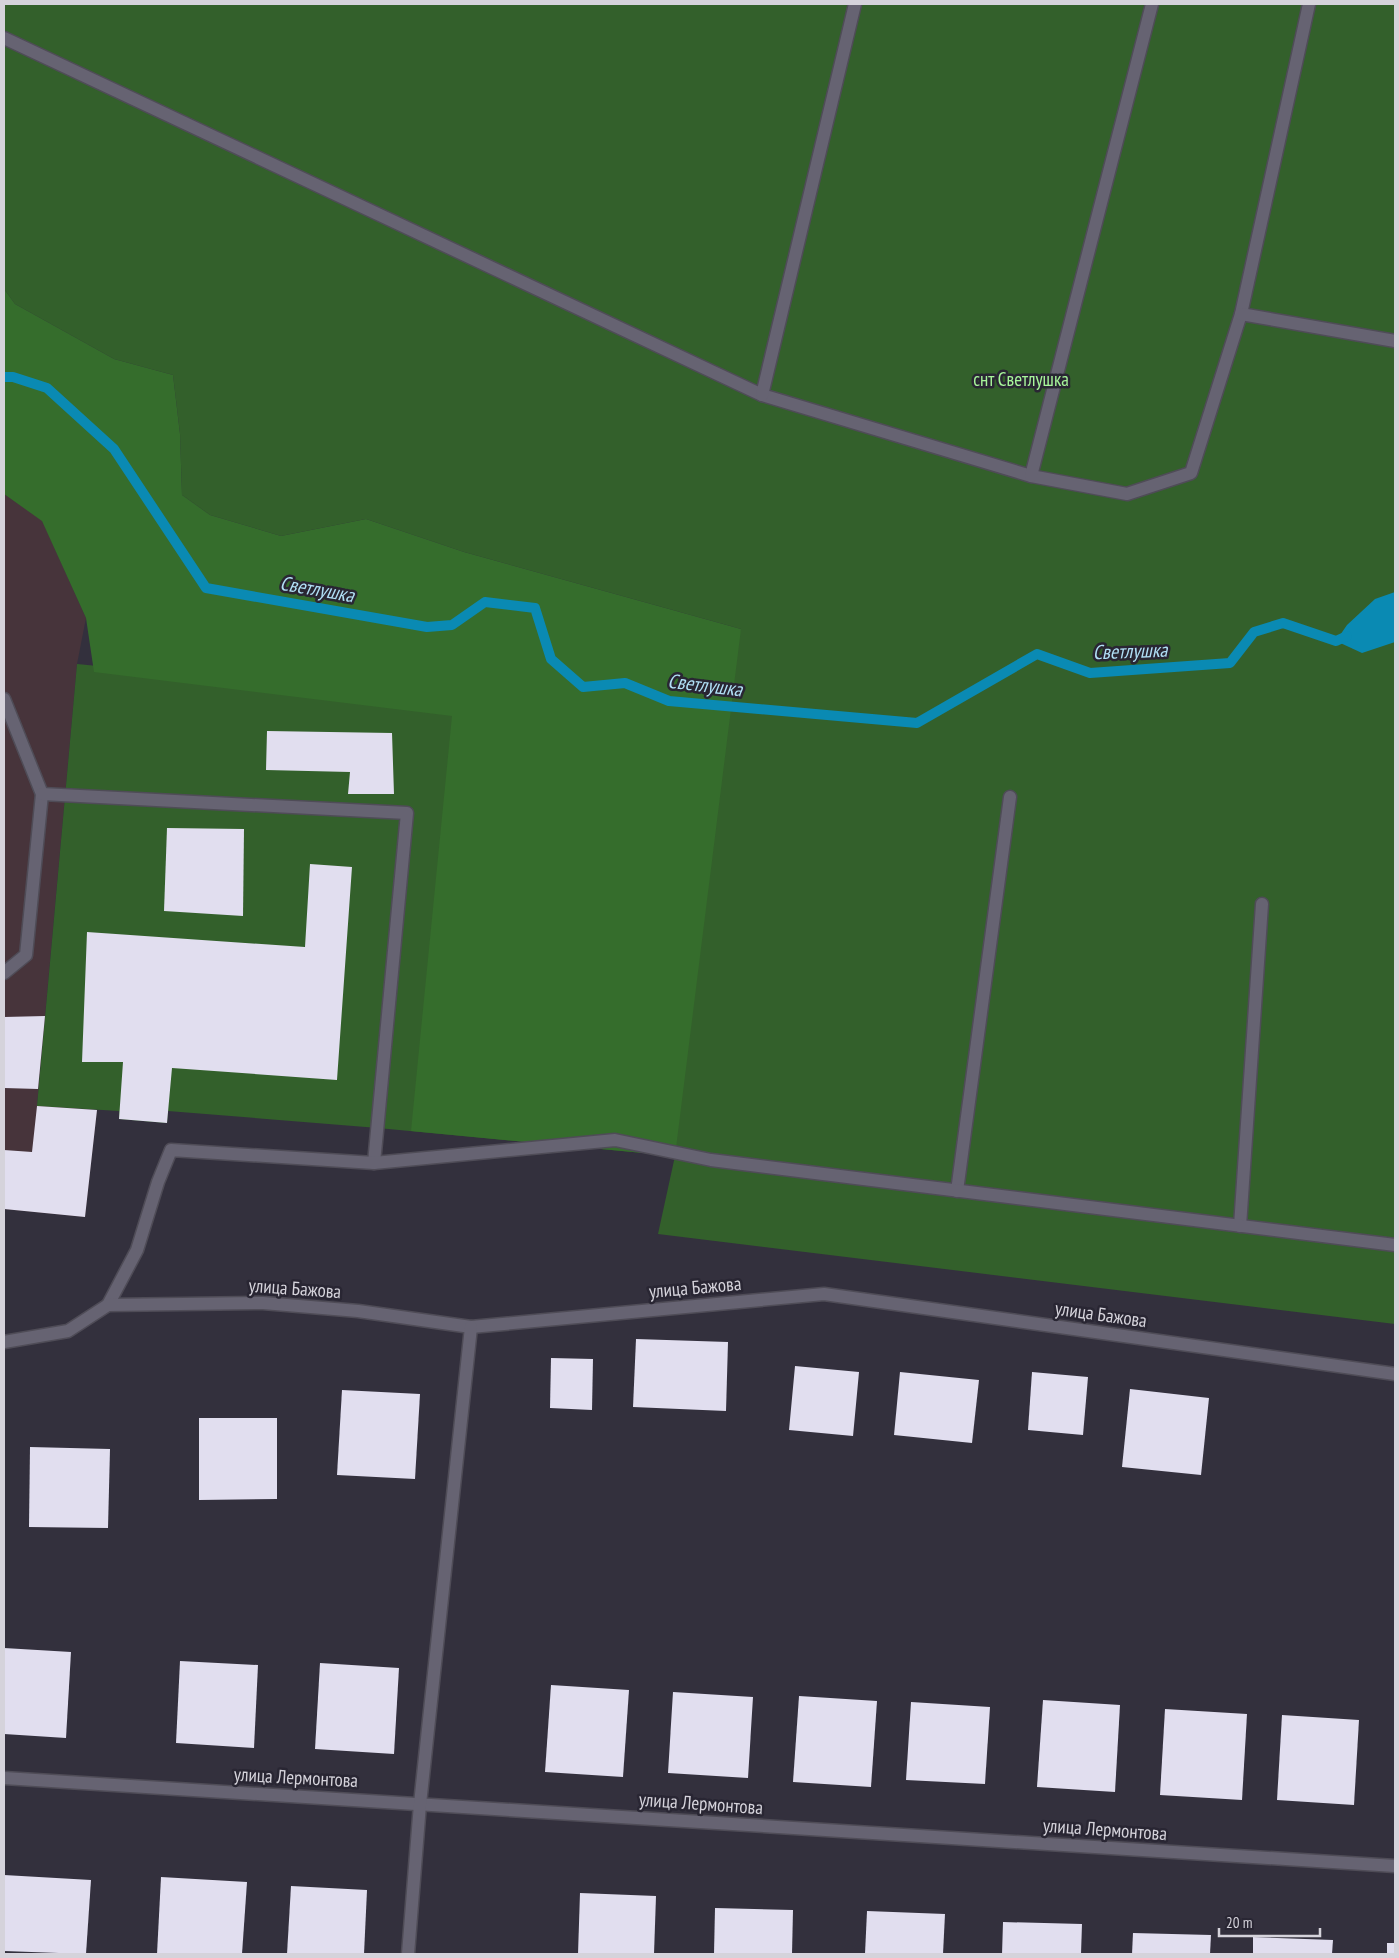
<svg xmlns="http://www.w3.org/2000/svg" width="1399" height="1958" font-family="'PT Sans Narrow',sans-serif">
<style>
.industrial{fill:#47343b}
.green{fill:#33602b}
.forest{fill:#356d2c}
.water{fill:#0a8ab3}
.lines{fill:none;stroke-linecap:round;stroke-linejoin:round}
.stream{stroke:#0a8ab3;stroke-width:10}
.building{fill:#e1deef}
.service-casing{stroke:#4f4c57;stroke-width:15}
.minor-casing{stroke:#4f4c57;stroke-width:15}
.service{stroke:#666372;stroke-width:12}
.minor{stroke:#666372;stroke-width:12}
.labels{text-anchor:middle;stroke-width:5;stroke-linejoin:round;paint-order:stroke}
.park-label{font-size:19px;fill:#a7f59a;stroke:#292633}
.street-label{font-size:19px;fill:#d5d3db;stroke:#292633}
.water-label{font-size:20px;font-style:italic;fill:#b0dff5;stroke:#292633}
</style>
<rect width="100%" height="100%" fill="#33303d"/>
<polygon class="industrial" points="4,494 42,520 86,618 77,664 37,1105 97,1110 85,1217 4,1209"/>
<polygon class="green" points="4,4 1395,4 1395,1324 658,1234 675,1156 378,1128 168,1111 167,1123 119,1119 119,1111 37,1106 77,664 700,724 741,629 464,552 366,519 281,536 210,515 182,495 180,434 173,375 114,359 15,304 4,289"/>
<polygon class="forest" points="4,289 15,304 114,359 173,375 180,434 182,495 210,515 281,536 366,519 464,552 741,629 675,1156 411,1131 452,716 94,672 86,618 42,521 4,494"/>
<polygon class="water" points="1395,592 1395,642 1362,653 1336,641 1347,625 1375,599"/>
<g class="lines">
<polyline class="stream" points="4,377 13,377 47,388 114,449 206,588 427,627 452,625 485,602 535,608 551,659 583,687 625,683 669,701 917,723 1037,654 1090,673 1230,663 1254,632 1283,623 1336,641 1347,636"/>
</g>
<g class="building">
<polygon points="267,731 392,733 394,794 348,794 350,772 266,770"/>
<polygon points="167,828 244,829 243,916 164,911"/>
<polygon points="310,864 352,867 337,1080 172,1068 167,1123 119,1119 123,1062 82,1062 87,932 305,947"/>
<polygon points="45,1016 38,1089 4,1088 4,1017"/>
<polygon points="37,1106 97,1110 85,1217 4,1209 4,1150 32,1152"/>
<polygon points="636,1339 728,1342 726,1411 633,1407"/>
<polygon points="551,1358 593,1359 592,1410 550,1408"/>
<polygon points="795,1366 859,1372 853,1436 789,1430"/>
<polygon points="900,1372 979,1380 972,1443 894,1435"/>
<polygon points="1032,1372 1088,1377 1083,1435 1028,1430"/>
<polygon points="1130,1389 1209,1398 1201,1475 1122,1467"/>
<polygon points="342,1390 420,1394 415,1479 337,1475"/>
<polygon points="199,1418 277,1418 277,1499 199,1500"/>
<polygon points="30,1447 110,1449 108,1528 29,1527"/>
<polygon points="4,1648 71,1652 66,1738 4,1734"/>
<polygon points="180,1661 258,1665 254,1748 176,1743"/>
<polygon points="320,1663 399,1668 394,1754 315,1749"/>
<polygon points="551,1685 629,1690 623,1777 545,1772"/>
<polygon points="673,1692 753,1697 748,1778 668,1773"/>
<polygon points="799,1696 877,1701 871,1787 793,1782"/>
<polygon points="1043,1700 1120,1705 1115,1792 1037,1787"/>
<polygon points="911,1702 990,1707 985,1784 906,1780"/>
<polygon points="1165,1709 1247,1714 1242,1800 1160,1795"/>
<polygon points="1282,1715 1359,1720 1354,1805 1277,1800"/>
<polygon points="4,1875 91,1880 86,1954 4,1951"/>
<polygon points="161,1877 247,1882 242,1954 157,1954"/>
<polygon points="291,1886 367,1890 364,1954 287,1954"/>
<polygon points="580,1893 656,1896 654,1954 578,1954"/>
<polygon points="715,1908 793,1910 792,1954 714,1954"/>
<polygon points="867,1911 945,1914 943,1954 865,1954"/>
<polygon points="1003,1922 1082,1924 1081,1954 1002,1954"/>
<polygon points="1133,1933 1211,1935 1210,1954 1132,1954"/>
<polygon points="1253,1937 1333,1940 1332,1954 1253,1954"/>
<rect x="1387" y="1943" width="8" height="11"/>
</g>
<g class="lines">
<defs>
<g id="service">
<polyline points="4,38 762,395 1031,476 1127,494 1191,473 1241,314 1309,4"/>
<polyline points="1241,314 1395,341"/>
<polyline points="762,395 855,4"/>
<polyline points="1031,476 1152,4"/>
<polyline points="4,699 42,794 26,955 4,973"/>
<polyline points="42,794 407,813 374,1163"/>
<polyline points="957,1191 1010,797"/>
<polyline points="1240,1226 1262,904"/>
</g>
<g id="minor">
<polyline points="108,1305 137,1250 158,1182 171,1150 374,1163 615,1140 711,1160 1395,1245"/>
<polyline points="4,1342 68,1331 108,1305 263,1303 358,1311 471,1327 824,1294 1395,1374"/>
<polyline points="4,1778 1395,1866"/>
<polyline points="408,1954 420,1804 471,1327"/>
</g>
</defs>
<use href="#service" class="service-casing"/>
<use href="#minor" class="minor-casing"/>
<use href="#service" class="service"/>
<use href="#minor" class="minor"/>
</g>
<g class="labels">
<g class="park-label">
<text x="1021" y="386">снт Светлушка</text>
</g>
<g class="street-label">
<text transform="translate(695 1287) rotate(-5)" y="7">улица Бажова</text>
<text transform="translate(295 1288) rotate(4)" y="7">улица Бажова</text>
<text transform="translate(1101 1314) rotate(8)" y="7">улица Бажова</text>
<text transform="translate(296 1777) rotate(3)" y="7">улица Лермонтова</text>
<text transform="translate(701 1803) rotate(4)" y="7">улица Лермонтова</text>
<text transform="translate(1105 1829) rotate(4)" y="7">улица Лермонтова</text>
</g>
<g class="water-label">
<text transform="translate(317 589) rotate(10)" y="7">Светлушка</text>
<text transform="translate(1130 651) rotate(-2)" y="7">Светлушка</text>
<text transform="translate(705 685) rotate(7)" y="7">Светлушка</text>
</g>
</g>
<rect width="1399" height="1958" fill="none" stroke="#d5d3db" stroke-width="10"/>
<path d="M1219 1928v8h101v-8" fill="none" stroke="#d5d3db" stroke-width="2.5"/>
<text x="1226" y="1928" font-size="15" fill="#d5d3db" stroke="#292633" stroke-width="4" paint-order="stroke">20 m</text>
</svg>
